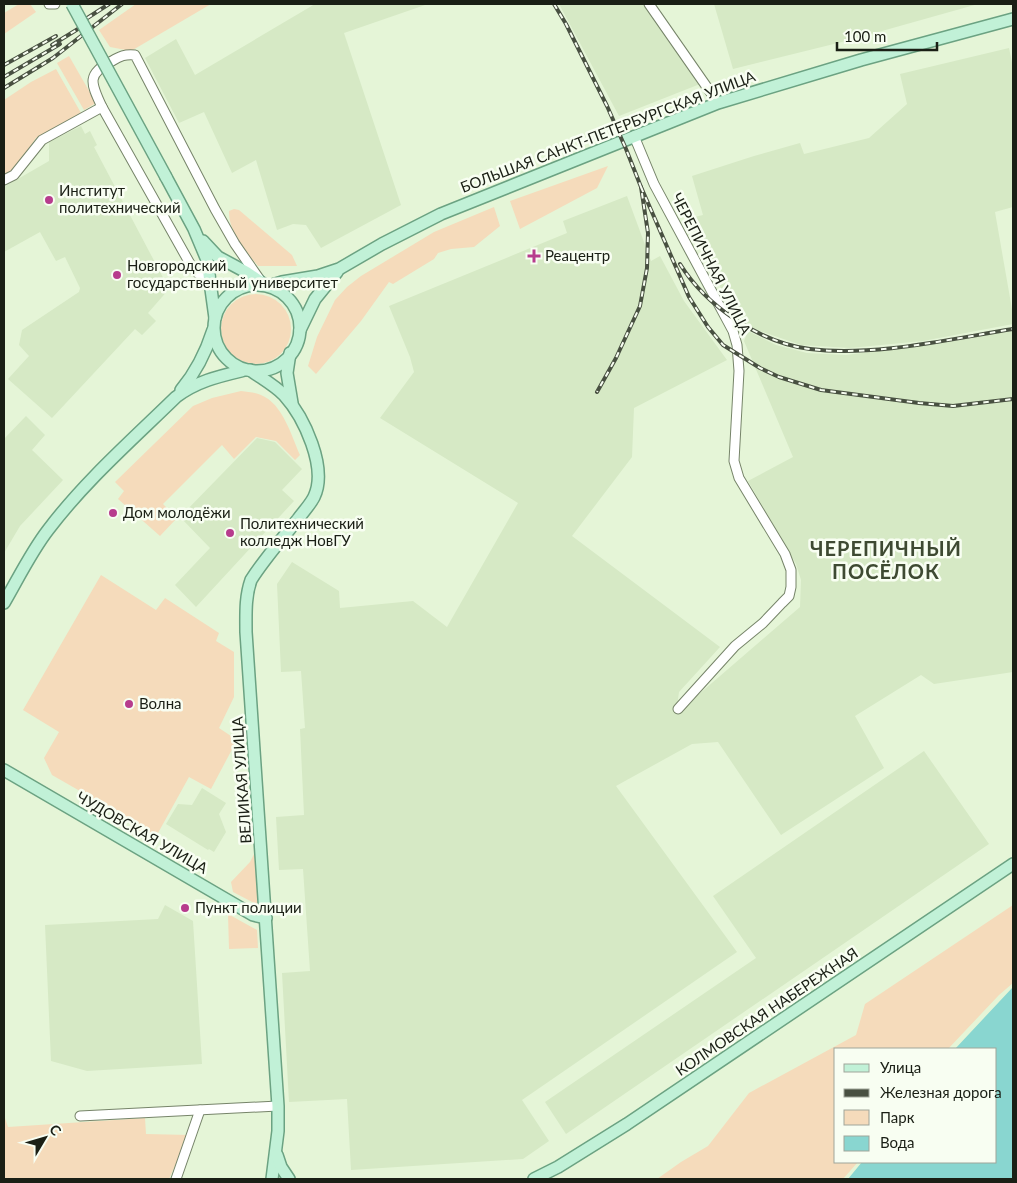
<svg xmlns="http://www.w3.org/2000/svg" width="1017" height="1183" font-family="Lato,sans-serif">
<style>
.built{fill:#d6e9c5}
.green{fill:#f5dbbb}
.water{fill:#89d6d0}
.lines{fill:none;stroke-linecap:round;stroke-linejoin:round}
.minor-casing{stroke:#768469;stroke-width:11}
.major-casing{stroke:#6ba282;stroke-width:14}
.minor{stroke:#fff;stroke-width:9}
.major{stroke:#c1f1d7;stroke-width:11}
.rail-casing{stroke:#485041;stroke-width:4}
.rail{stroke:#f8fef2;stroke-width:2;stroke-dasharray:5.5;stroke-linecap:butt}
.major-bridge-casing{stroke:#6ba282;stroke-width:14;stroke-linecap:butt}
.major-bridge{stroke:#c1f1d7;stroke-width:11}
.poi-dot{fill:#b73c8d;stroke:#f8fef2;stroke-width:2}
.labels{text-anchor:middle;stroke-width:5;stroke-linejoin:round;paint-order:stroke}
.street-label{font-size:15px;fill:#1a1f15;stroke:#f8fef2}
.poi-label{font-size:15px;fill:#1a1f15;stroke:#f8fef2;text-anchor:start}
.district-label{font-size:20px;font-weight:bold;letter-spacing:1px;fill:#3e4a32;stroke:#f8fef2}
</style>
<rect width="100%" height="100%" fill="#e5f5d7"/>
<g class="built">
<polygon points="315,4 428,4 344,33 401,205 321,248 306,225 293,224 277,230 256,160 232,173 204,112 179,123 145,58 176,39 195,75"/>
<polygon points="559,4 643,4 700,84 619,116"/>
<polygon points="714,4 978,4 850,40 733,69"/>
<polygon points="1009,48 1013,67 1013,207 995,212 1013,315 1013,324 923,341 850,348 801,345 739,324 686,219 703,215 692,176 754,156 800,143 804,154 869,138 907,104 900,74"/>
<polygon points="81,126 85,134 90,131 97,145 94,147 169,289 148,313 156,321 142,335 135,329 52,418 8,379 29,356 19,345 22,330 79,292 80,288 65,257 56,261 40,232 4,252 4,187 49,161 49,142"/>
<polygon points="627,196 651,261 660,256 684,301 727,360 634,408 632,457 572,536 720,647 679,692 676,714 800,607 801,580 796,564 748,481 793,457 744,341 748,331 776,345 807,353 846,355 912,347 1013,331 1013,672 934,684 921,675 855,716 884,768 781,835 718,742 692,744 616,786 737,952 522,1100 549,1141 523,1159 351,1170 347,1099 289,1102 282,973 310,971 303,869 279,870 276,817 304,815 300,729 305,728 301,671 281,672 277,584 292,562 339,591 340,608 413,601 447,627 518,503 380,418 414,372 410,357 389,306 567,233 563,221"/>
<polygon points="26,416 45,435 32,450 63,480 20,526 4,553 4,439"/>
<polygon points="257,438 275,442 302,469 282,490 294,501 196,607 175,585 210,548 180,517"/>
<polygon points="924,751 989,844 566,1134 545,1102 756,958 713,896"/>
<polygon points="202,788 226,803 219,814 226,832 214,852 209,849 208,850 166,824 178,804 192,805"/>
<polygon points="165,905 193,921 202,1064 87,1071 51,1061 45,925 158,919"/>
</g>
<g class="green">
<polygon points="19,4 30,4 36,12 4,34 4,13"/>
<polygon points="136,4 211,4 131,51 110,47 99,30"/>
<polygon points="69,56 96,103 84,110 57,63"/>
<polygon points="56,69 81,113 36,138 13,172 4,176 4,100 31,82"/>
<polygon points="608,166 597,188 520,229 510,201"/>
<polygon points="494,207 500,226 474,247 451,249 438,253 434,259 393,284 389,282 361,321 316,374 308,366 317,337 335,300 347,287 361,276 434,232"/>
<path d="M234 209 239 210 292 255 297 266H258C246 251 228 231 229 211Z"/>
<circle cx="256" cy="329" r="35"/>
<path d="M241 391C248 392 255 392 261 395 283 404 291 435 300 455L295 460 276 441 256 437 234 459 222 445 163 504 177 518 160 536 118 499 124 491 115 482 193 406 212 398Z"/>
<polygon points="101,575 156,610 165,598 219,633 216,641 234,652 234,697 219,728 237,740 211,789 189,777 153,842 132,831 134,822 52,775 44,758 59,732 23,710"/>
<polygon points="259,844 260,904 258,905 233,892 231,882 250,862"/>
<polygon points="1013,905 1013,983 999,995 948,1049 836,1049 836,1162 858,1162 843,1179 657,1179 681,1162 708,1146 749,1093 856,1035 865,1004"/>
<polygon points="228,914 257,930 258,948 229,949"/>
<polygon points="4,1115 8,1127 145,1118 146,1134 189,1135 169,1179 4,1179"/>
</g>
<polygon class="water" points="1013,987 1013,1179 848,1179 862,1162 996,1162 996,1049 955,1049"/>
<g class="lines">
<defs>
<g id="minor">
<polyline points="49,4 55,4"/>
<polyline points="649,4 718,103"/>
<polyline points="634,136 654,184 733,331 737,345 739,371 734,461 739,478 785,554 791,570 791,587 789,596 782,603 763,623 735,646 678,709"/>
<polyline points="4,180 14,175 42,140 102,107"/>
<path d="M210 276 200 275 193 269 102 107C90 82 87 74 112 61 120 56 125 54 135 55L215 209 235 244 260 280"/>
<polyline points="80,1116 278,1106"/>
<polyline points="176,1179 200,1110"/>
</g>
<g id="major">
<polyline points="166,177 194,229 207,260 215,318"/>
<polyline points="203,241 218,257 246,272 265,285"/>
<circle cx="257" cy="328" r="43"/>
<polyline points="269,286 282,282 318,276 339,269 382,244 441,214 718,103 861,60 1013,19"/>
<polyline points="300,330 315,299 337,272"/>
<polyline points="290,353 287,373 292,403"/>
<path d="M250 370C261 378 274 385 284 395 304 417 328 468 314 497 310 505 303 512 298 519 282 539 265 558 251 580 245 597 246 614 246 632L278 1106V1131L272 1179"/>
<path d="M181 390C196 372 206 352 213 330"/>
<path d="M4 603C18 579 31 552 48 530 85 481 132 440 176 397 197 381 220 376 245 370"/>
<polyline points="4,770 253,915 266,918"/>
<polyline points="277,1155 281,1167 289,1179"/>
<polyline points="534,1179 558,1167 627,1124 1013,864"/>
</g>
</defs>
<use href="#minor" class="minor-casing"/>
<use href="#major" class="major-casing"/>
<use href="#minor" class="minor"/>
<use href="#major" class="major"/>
<defs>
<g id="rail">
<polyline points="554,4 566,24 607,106 626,149 641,187 648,233 647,268 640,306 616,358 597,392"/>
<polyline points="78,24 109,4"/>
<polyline points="52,45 86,24"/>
<polyline points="4,65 56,36"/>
<polyline points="4,77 60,44"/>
<polyline points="4,88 53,58 122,4"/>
<polyline points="641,187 689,297 708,327 723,345 760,368 779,377 821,390 919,403 953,406 1013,399"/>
<path d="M680 264C706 306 760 343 810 349 873 357 950 339 1013 329"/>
</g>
</defs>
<use href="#rail" class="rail-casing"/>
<use href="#rail" class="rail"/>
<defs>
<polyline id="major-bridge" points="72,4 166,177"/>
</defs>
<use href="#major-bridge" class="major-bridge-casing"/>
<use href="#major-bridge" class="major-bridge"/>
</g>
<g class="poi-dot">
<circle cx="49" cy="200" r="5"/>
<path d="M531.5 248.5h5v5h5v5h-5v5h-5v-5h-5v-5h5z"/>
<circle cx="117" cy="275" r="5"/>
<circle cx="113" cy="513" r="5"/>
<circle cx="230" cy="533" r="5"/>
<circle cx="129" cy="704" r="5"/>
<circle cx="185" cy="908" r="5"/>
</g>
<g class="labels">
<g class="street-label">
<text transform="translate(608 132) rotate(-21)" y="5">БОЛЬШАЯ САНКТ-ПЕТЕРБУРГСКАЯ УЛИЦА</text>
<text transform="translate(711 264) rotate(63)" y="5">ЧЕРЕПИЧНАЯ УЛИЦА</text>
<text transform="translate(242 780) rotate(-94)" y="5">ВЕЛИКАЯ УЛИЦА</text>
<text transform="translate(142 833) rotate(30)" y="5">ЧУДОВСКАЯ УЛИЦА</text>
<text transform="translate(767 1012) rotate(-34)" y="5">КОЛМОВСКАЯ НАБЕРЕЖНАЯ</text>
</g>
<g class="poi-label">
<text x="59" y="196">Институт<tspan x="59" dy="17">политехнический</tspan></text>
<text x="545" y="261">Реацентр</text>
<text x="127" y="271">Новгородский<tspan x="127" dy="17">государственный университет</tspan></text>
<text x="123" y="518">Дом молодёжи</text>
<text x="240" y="529">Политехнический<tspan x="240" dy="17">колледж НовГУ</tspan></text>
<text x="139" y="709">Волна</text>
<text x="195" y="913">Пункт полиции</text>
</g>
<g class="district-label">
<text x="886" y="556">ЧЕРЕПИЧНЫЙ<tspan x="886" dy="23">ПОСЁЛОК</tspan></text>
</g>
</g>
<rect width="1017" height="1183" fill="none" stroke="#1a1f15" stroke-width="10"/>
<rect x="834" y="1048" width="162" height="115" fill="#f8fef2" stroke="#9fa59a"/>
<rect x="844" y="1064" width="25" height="8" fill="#c1f1d7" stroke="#9fa59a"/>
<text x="880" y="1073" font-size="15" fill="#1a1f15">Улица</text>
<rect x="844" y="1089" width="25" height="8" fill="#485041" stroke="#9fa59a"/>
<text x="880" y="1098" font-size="15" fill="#1a1f15">Железная дорога</text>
<rect x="844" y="1110" width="25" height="15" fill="#f5dbbb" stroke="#9fa59a"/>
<text x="880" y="1123" font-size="15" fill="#1a1f15">Парк</text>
<rect x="844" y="1136" width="25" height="15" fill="#89d6d0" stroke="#9fa59a"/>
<text x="880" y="1148" font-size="15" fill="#1a1f15">Вода</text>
<g transform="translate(45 1138) rotate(52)" stroke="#f8fef2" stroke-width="4" paint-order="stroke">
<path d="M0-4L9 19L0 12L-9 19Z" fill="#1a1f15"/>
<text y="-8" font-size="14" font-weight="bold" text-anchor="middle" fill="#1a1f15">С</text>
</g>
<path d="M837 42v8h100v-8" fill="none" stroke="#1a1f15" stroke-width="2.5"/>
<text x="844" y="42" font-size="15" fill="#1a1f15" stroke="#f8fef2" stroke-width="4" paint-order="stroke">100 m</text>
</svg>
